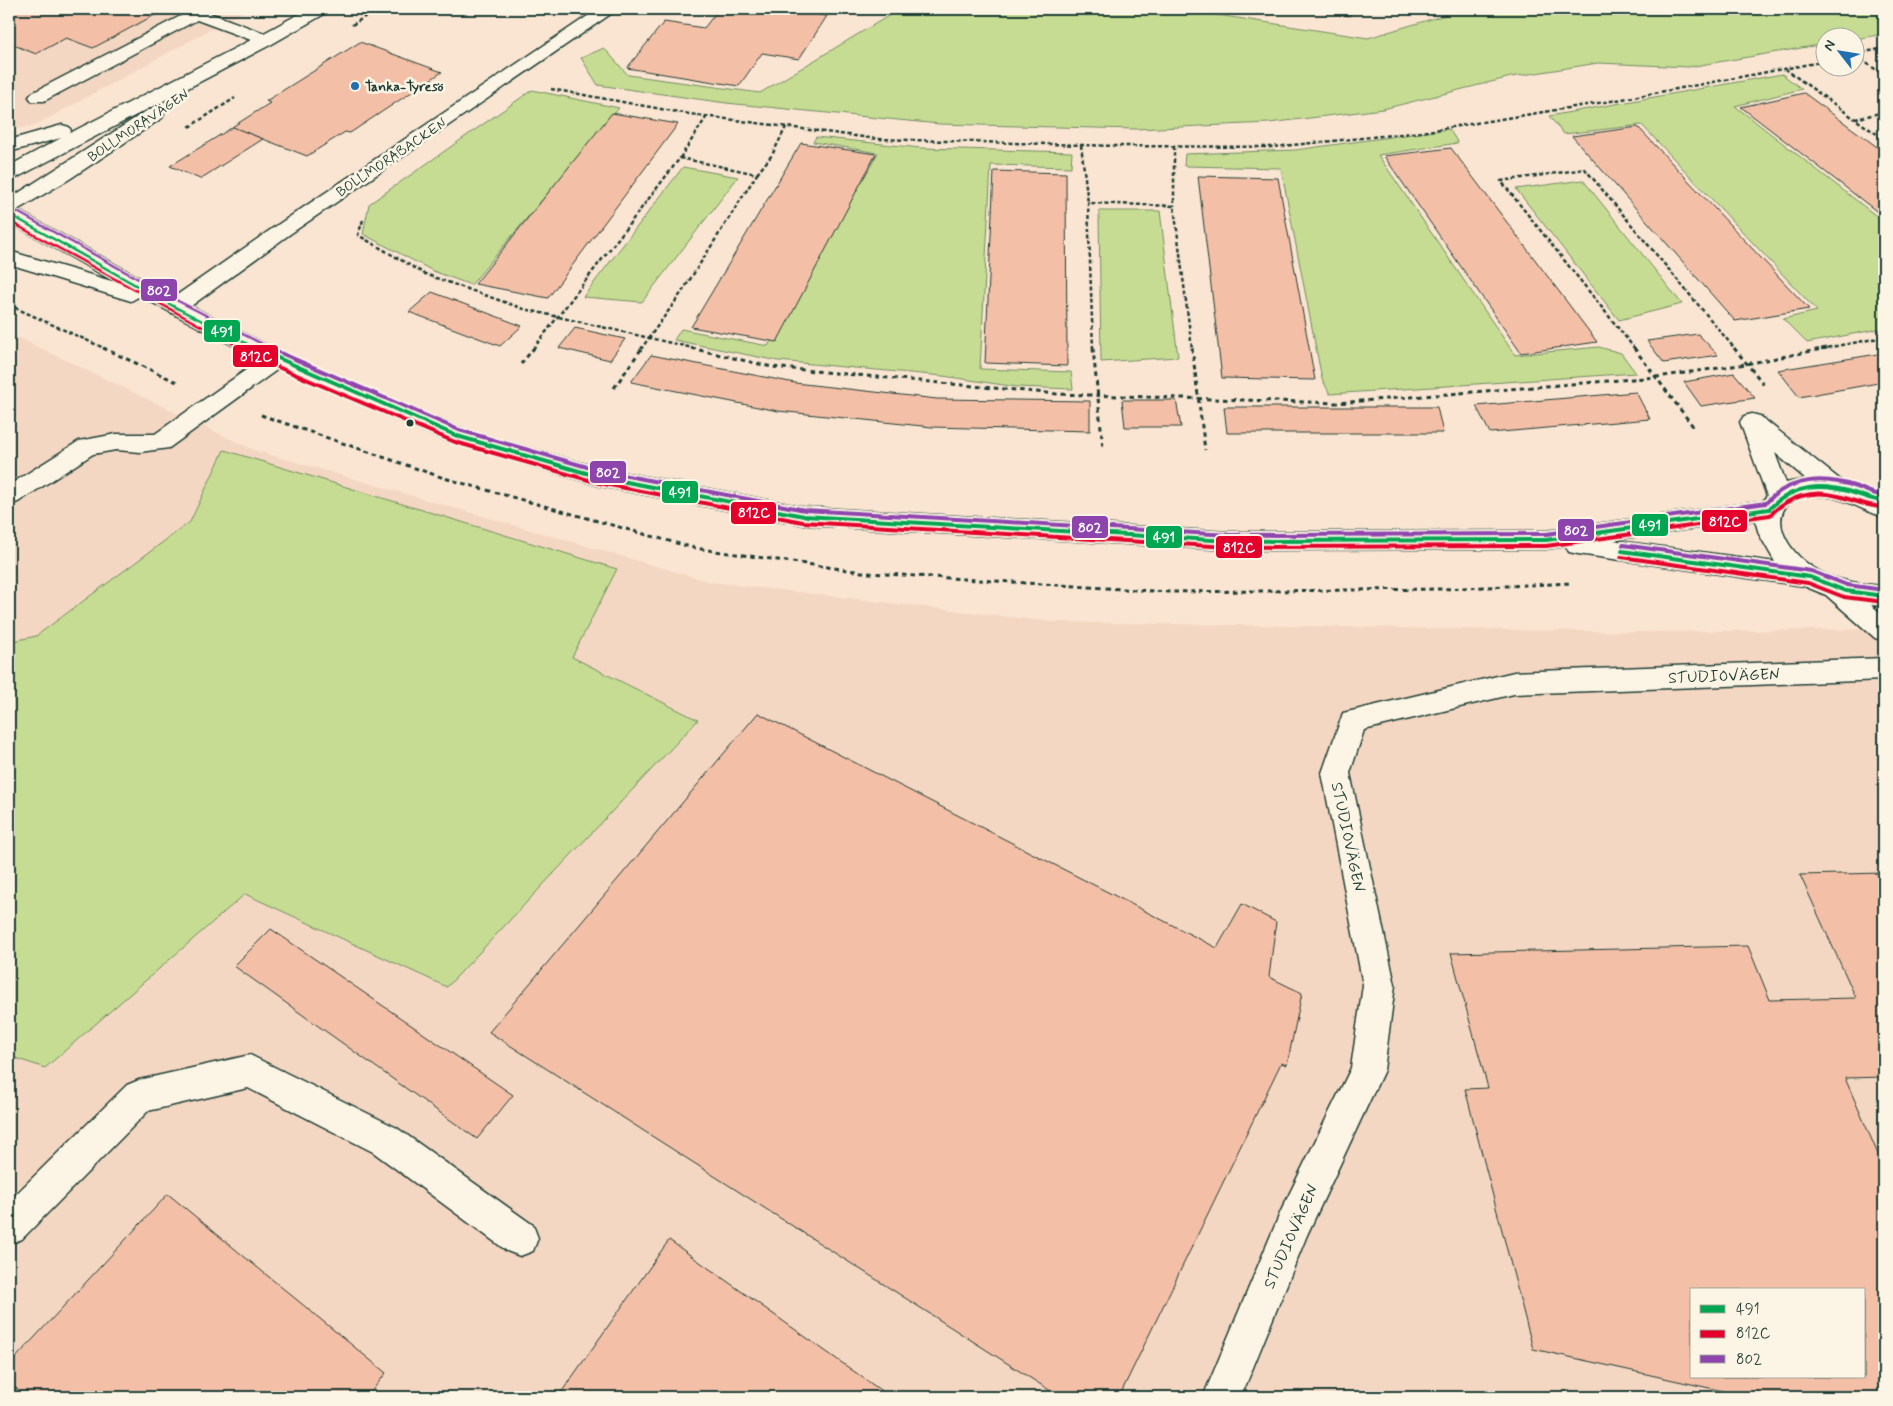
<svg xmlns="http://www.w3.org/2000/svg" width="1893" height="1406" font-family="Mynerve,sans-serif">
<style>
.built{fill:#f4d7c2;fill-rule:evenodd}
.green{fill:#c6dc92;stroke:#728c63}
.building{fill:#f4bfa7;stroke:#1f3d34;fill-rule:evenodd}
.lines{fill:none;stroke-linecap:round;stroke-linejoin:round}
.minor-casing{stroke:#1f3d34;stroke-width:3}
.path-far1{stroke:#1f3d34;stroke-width:2.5;stroke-dasharray:4 2.5;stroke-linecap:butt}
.path{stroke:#1f3d34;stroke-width:3;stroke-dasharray:4.5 4;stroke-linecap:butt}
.minor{fill:#fcf5e5;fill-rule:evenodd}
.bus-1-far1-casing{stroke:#fcf5e5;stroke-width:5}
.bus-1-casing{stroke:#fcf5e5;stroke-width:8}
.bus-2-far1-casing{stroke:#fcf5e5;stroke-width:5}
.bus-2-casing{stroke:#fcf5e5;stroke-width:8}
.bus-3-far1-casing{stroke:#fcf5e5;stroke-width:5}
.bus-3-casing{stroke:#fcf5e5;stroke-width:8}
.bus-1-far1{stroke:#00a651;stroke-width:2.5}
.bus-1{stroke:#00a651;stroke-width:4}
.bus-2-far1{stroke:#e4002b;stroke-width:2.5}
.bus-2{stroke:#e4002b;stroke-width:4}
.bus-3-far1{stroke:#8e44ad;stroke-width:2.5}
.bus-3{stroke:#8e44ad;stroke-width:4}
.poi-dot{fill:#1f6fb2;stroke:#fcf5e5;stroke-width:2}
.bus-dot{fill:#1f3d34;stroke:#fcf5e5;stroke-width:2}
.labels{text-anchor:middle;stroke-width:5;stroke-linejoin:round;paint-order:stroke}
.far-poi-label{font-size:14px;font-weight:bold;fill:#1f3d34;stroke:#fcf5e5;text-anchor:start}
.far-street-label{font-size:14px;fill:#1f3d34;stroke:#fcf5e5}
.street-label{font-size:16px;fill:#1f3d34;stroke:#fcf5e5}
.line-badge{stroke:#fcf5e5;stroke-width:2}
.badge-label{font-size:14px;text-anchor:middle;font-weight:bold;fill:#fff}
</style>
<rect width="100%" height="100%" fill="#fae5d2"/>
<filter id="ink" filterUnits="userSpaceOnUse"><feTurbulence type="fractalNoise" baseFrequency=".02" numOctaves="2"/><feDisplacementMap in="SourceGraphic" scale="10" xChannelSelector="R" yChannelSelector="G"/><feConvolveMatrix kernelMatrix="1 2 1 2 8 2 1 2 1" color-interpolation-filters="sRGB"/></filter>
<g filter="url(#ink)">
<g class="built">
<polygon points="9,9 248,9 34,126 9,130"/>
<path d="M9 333 254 450 711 582 1053 622 1641 632 1884 629V1397H9ZM1692 1290H1864V1377H1692Z"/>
</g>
<g class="green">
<polygon points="900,9 1178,9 1368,38 1445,15 1445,9 1884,9 1884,34 1856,39 1826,38 1825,44 1689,67 1598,63 1511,77 1383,109 1269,123 1135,129 939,124 726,103 598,85 581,58 604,48 628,75 760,93"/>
<polygon points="1782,74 1802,89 1735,106 1884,222 1884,328 1807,343 1783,319 1817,311 1642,125 1564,134 1549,116"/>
<polygon points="532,90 619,108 471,285 433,271 363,234 369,204"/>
<polygon points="1449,129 1458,143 1378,155 1515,355 1599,347 1621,353 1636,373 1330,394 1322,379 1281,168 1184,166 1185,154 1295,150"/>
<polygon points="816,137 921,148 1072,152 1071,167 991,165 980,369 1071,372 1073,389 1017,387 943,376 778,361 674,340 681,329 768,346 878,153 813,142"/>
<polygon points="683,167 738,177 642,302 583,297"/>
<polygon points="1583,180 1682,304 1619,320 1516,189"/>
<polygon points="1099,211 1160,211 1178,357 1101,362"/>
<polygon points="224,450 617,569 572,657 698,720 447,987 245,894 45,1068 9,1056 9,642 36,636 190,522"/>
</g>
<g class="building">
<polygon points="9,9 166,9 93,48 66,38 36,54 9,43"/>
<polygon points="719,9 777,9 827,16 799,59 762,53 739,86 627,68 664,22 704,28"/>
<polygon points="851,9 882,9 879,13"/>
<polygon points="1306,9 1352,9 1350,16"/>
<polygon points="360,42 442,72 350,133 345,132 307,156 232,127 270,103 266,101"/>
<polygon points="1804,93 1884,152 1884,217 1741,107"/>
<polygon points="612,113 678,124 548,298 475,284"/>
<polygon points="233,127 263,139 200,179 170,166"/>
<polygon points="1638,127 1809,309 1735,321 1572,136"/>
<polygon points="801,143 876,154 777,342 691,327"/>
<polygon points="1451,148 1597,342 1521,353 1384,156"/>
<polygon points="994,171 1066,173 1067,366 985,363"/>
<polygon points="1198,176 1278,178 1315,380 1222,378"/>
<polygon points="432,292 522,326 500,346 409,312"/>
<polygon points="575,328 625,339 610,360 559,348"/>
<polygon points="1698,334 1718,355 1664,363 1647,341"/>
<polygon points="1884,353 1884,382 1799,397 1778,370"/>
<polygon points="651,355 795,383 937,399 1090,401 1090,431 932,427 778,411 631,382"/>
<polygon points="1734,373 1755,398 1701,406 1684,382"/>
<polygon points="1636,392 1650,419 1490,433 1476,406"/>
<polygon points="1122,400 1176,400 1181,427 1125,427"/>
<polygon points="1224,407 1437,407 1443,433 1227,433"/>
<polygon points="758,713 1217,948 1242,904 1276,922 1269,977 1302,993 1287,1065 1281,1063 1119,1397 1060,1397 489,1032"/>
<path d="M1884 873V1077L1845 1078 1884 1168V1397H1750L1533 1349 1465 1089 1488 1088 1451 953 1748 946 1770 1000 1856 998 1800 875ZM1692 1290H1864V1377H1692Z"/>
<polygon points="271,929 513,1095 477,1139 234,966"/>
<polygon points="168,1194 386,1373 367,1397 25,1397 9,1381 9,1365"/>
<polygon points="669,1240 890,1397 558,1397"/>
</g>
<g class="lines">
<defs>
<g id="minor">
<polygon points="194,9 214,9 210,13 264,33 308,9 329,9 326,13 272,44 16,178 9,180 9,166 61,138 9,152 9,140 62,125 69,127 71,131 70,133 251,40 197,20 44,101 32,101 29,97 32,93"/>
<path d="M598 9H618L290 234 191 306 284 354 465 430 600 468 804 507 1229 532 1546 531 1763 501 1767 496 1740 422 1744 416 1752 414 1760 416 1843 482 1884 497V517C1863 511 1846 498 1823 496 1764 492 1774 542 1812 567 1834 581 1859 584 1884 586V606L1871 605 1884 616V641L1875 638 1826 595 1804 586 1578 554 1569 552 1566 546 1546 549 1229 550 804 525 600 486 449 442 278 369 169 448 140 452 116 450 93 454 18 502 9 505V485L79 441 116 434H155L260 360 140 296 131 301 9 264V251L115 282 9 222V199L148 110H162L164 114 162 118 68 180 17 210 174 297 276 226ZM1775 453 1806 479 1786 483ZM1755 520 1759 534 1775 562 1611 540Z"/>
<polygon points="1884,658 1884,680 1514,694 1364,730 1350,773 1395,985 1384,1070 1307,1235 1241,1397 1203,1397 1281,1211 1351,1068 1363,985 1322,773 1343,713 1514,672"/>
<polygon points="250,1055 397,1128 533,1225 538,1238 533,1251 520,1256 507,1251 373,1152 248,1088 148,1111 22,1239 9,1244 9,1201 127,1085 139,1080"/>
</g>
</defs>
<use href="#minor" class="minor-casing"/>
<g class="path-far1">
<polyline points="352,25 377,9"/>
<polyline points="1856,54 1884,48"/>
<polyline points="1856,56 1884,75"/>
<polyline points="1785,69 1855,119"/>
<polyline points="551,89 689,114 878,139 1116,146 1273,147 1421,132 1617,100 1826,61"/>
<polyline points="1884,112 1855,119 1884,139"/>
<polyline points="189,127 235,98"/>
<polyline points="1081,145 1088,203"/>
<polyline points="1174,146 1174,206"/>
<polyline points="680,158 707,116"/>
<polyline points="757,174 772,155 786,127"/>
<polyline points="363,220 358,235 425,274 524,309 697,349"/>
<polyline points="9,305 106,349"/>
<polyline points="533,349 680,158 757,174 682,292 641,349"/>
<polyline points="1093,349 1088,203 1174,206 1192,349"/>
<polyline points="1635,349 1501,181 1585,169 1735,349"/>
<polyline points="1821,349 1884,337"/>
</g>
<g class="path">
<polyline points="103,348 179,383"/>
<polyline points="691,348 772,367 1057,394 1337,403 1657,377 1746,364 1827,348"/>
<polyline points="1093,348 1103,448"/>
<polyline points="1192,348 1205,450"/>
<polyline points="1634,348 1695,429"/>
<polyline points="1734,348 1766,387"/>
<polyline points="521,364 534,348"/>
<polyline points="614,388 642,348"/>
<polyline points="261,415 444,478 694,548 869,573 1169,592 1442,589 1572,583"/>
</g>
<use href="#minor" class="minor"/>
<defs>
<polyline id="bus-1-far1" points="9,214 175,307 257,349"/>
<g id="bus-1">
<path d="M255 348 457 436 600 477 804 516 1229 541 1546 540 1769 509C1794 484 1822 483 1854 493 1864 496 1873 501 1884 501"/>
<polyline points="1622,551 1810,577 1846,591 1884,596"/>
</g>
<polyline id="bus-2-far1" points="9,221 243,349"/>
<g id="bus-2">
<path d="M241 348 273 365 455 442 599 483 803 522 1229 547 1546 546 1770 515C1788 497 1812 489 1838 496 1854 500 1867 507 1884 507"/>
<polyline points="1621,557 1808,583 1844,597 1884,602"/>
</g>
<polyline id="bus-3-far1" points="12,209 178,301 272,349"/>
<g id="bus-3">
<path d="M269 348 459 430 601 471 805 510 1229 535 1546 534 1766 503C1790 477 1825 476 1857 487 1866 490 1873 495 1883 495"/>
<polyline points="1623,545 1811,571 1847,585 1884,590"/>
</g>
</defs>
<use href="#bus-1-far1" class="bus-1-far1-casing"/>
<use href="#bus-1" class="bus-1-casing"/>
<use href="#bus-2-far1" class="bus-2-far1-casing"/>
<use href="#bus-2" class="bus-2-casing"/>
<use href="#bus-3-far1" class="bus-3-far1-casing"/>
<use href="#bus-3" class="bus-3-casing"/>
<use href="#bus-1-far1" class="bus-1-far1"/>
<use href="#bus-1" class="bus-1"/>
<use href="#bus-2-far1" class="bus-2-far1"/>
<use href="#bus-2" class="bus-2"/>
<use href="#bus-3-far1" class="bus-3-far1"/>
<use href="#bus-3" class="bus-3"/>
</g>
</g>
<circle class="poi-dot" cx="355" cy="86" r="5"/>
<circle class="bus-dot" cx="410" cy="423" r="4.5"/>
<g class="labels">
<g class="far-poi-label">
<text x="365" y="91">Tanka-Tyresö</text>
</g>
<g class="far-street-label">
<text transform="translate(138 125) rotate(-34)" y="5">BOLLMORAVÄGEN</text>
<text transform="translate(391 157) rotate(-34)" y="5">BOLLMORABACKEN</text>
</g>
<g class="street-label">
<text transform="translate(1724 675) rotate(-2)" y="6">STUDIOVÄGEN</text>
<text transform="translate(1349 837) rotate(78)" y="6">STUDIOVÄGEN</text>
<text transform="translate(1290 1236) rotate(-66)" y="6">STUDIOVÄGEN</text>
</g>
</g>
<g class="line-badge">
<rect x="140" y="278" width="38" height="24" rx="5" fill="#8e44ad"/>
<rect x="203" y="319" width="38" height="24" rx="5" fill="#00a651"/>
<rect x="232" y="344" width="47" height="24" rx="5" fill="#e4002b"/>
<rect x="589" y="460" width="38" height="24" rx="5" fill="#8e44ad"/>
<rect x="661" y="480" width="38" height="24" rx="5" fill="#00a651"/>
<rect x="730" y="501" width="47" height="24" rx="5" fill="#e4002b"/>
<rect x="1701" y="509" width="47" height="24" rx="5" fill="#e4002b"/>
<rect x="1631" y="513" width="38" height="24" rx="5" fill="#00a651"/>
<rect x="1071" y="515" width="38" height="24" rx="5" fill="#8e44ad"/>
<rect x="1557" y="518" width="38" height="24" rx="5" fill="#8e44ad"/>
<rect x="1145" y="525" width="38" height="24" rx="5" fill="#00a651"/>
<rect x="1215" y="535" width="48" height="24" rx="5" fill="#e4002b"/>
</g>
<g class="badge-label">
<text x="159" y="295">802</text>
<text x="222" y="336">491</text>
<text x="256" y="361">812C</text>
<text x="608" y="477">802</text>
<text x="680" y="497">491</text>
<text x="754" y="517">812C</text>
<text x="1725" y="526">812C</text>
<text x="1650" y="530">491</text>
<text x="1090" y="532">802</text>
<text x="1576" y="535">802</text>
<text x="1164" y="542">491</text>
<text x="1239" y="552">812C</text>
</g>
<rect width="1893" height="1406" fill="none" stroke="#fcf5e5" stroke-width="30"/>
<rect x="15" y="15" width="1863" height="1376" fill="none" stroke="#1f3d34" stroke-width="2" filter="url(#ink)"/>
<rect x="1690" y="1288" width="175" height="90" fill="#fcf5e5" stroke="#a4ab9e"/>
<rect x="1700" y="1305" width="25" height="8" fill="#00a651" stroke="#a4ab9e"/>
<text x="1736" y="1314" font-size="15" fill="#1f3d34">491</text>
<rect x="1700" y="1330" width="25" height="8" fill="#e4002b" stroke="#a4ab9e"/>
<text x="1736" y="1338" font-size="15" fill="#1f3d34">812C</text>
<rect x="1700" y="1355" width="25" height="8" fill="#8e44ad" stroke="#a4ab9e"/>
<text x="1736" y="1364" font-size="15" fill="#1f3d34">802</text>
<g transform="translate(1840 52) rotate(301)"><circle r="24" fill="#fcf5e5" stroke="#a4ab9e"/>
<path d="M0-4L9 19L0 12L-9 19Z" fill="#1f6fb2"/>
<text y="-8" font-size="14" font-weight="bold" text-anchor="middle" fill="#1f3d34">N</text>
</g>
</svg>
